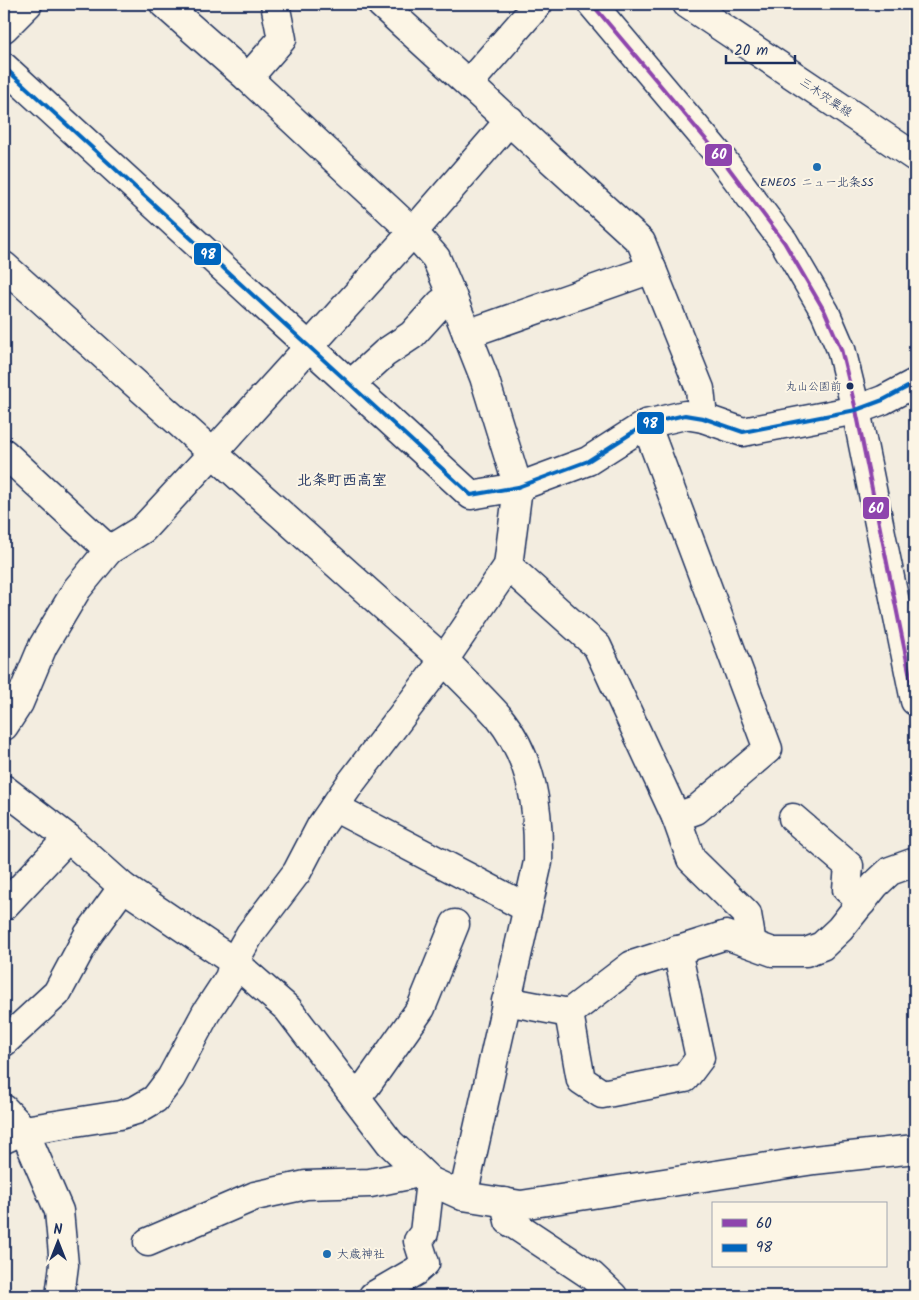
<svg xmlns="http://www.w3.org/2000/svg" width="919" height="1300" font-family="Kalam,'Klee One',sans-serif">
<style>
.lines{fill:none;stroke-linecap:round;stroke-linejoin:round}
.minor-casing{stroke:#1b2f5e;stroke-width:31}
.major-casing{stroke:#1b2f5e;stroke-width:31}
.minor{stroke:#fcf5e5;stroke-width:28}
.major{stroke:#fcf5e5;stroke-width:28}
.bus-1-casing{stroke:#fcf5e5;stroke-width:8}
.bus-2-casing{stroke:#fcf5e5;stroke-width:8}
.bus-1{stroke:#8e44ad;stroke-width:4}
.bus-2{stroke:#0065bd;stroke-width:4}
.poi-dot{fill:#1f6fb2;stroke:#fcf5e5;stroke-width:2}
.bus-dot{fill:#1b2f5e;stroke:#fcf5e5;stroke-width:2}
.labels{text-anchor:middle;stroke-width:4;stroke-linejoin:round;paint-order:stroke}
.bus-label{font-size:11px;fill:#1b2f5e;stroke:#fcf5e5;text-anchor:end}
.street-label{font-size:12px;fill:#1b2f5e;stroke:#fcf5e5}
.poi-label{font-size:12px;fill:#1b2f5e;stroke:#fcf5e5}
.quarter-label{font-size:15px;font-weight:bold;fill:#1b2f5e;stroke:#fcf5e5}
.line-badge{stroke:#fcf5e5;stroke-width:2}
.badge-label{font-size:14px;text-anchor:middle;font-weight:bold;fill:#fff}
</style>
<rect width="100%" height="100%" fill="#f3ede0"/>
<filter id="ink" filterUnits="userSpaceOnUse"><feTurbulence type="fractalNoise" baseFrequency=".02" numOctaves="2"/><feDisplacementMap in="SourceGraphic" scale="10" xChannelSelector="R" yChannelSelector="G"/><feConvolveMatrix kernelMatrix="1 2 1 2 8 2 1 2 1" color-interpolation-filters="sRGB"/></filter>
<g filter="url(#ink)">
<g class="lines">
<defs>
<g id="minor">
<polyline points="381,4 641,242 700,389 703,418"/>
<polyline points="4,28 28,4"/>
<polyline points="4,67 471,495 518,487 588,461 646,424 685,415 703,418 743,432 856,410 883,400 915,383"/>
<polyline points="248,78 282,39 275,4"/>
<polyline points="469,83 538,4"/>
<path d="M4 266 444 660C462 679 481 697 498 716 533 759 539 809 538 862L463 1196"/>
<polyline points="467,334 652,269"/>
<polyline points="351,384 385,353 412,335 441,303 452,296"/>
<polyline points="646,424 768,749 696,810 676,817"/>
<polyline points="4,453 109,550"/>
<polyline points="508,566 597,646 676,817 691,859 747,914 752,944"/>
<polyline points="4,726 19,703 43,646 77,589 109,550 143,529 212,454 413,232 510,120"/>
<polyline points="4,789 68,838 123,887 234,962 288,1009 390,1143 430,1181 463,1196 521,1205 814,1160 915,1149"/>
<polyline points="334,807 527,908"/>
<polyline points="793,818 849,866 847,889 862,902"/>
<polyline points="4,906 68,838"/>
<polyline points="506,1001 569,1013 632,965 726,935 773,952 806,952 822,946 840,929 875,885 890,871 915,862"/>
<polyline points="569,1013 581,1080 602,1094 685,1078 700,1058 677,950"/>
<polyline points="4,1042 57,993 88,935 123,887"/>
<polyline points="355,1097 366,1086 421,1008 455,924"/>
<polyline points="4,1109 24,1130 59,1211 64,1265 60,1296"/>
<polyline points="4,1139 24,1130 120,1115 136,1110 155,1099 171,1078 206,1013 229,978 234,962 250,934 297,872 321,826 350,784 444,660 508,566 518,487 484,377 452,296 436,258 413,232 248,78 164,4"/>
<polyline points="505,1202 509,1221 592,1276 613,1296"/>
<polyline points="148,1242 255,1196 306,1185 370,1183 414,1174 418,1170"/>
<polyline points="373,1296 416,1271 425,1263 418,1241 424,1233 430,1181"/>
</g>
<g id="major">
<polyline points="592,4 719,155 784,242 825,312 841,349 856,410 915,701"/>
<polyline points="687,4 915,157"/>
</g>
</defs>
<use href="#minor" class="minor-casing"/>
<use href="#major" class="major-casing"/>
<use href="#minor" class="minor"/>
<use href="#major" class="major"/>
<defs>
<polyline id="bus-1" points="592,4 719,155 784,242 825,312 841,349 856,410 915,701"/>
<polyline id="bus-2" points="4,67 471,495 518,487 588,461 646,424 685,415 703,418 743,432 856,410 883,400 915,383"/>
</defs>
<use href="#bus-1" class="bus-1-casing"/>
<use href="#bus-2" class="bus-2-casing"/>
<use href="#bus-1" class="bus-1"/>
<use href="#bus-2" class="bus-2"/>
</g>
</g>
<g class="poi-dot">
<circle cx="817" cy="167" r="5"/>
<circle cx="327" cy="1254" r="5"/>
</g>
<circle class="bus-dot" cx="850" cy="386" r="4.5"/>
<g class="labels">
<g class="bus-label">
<text x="841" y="390">丸山公園前</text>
</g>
<g class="street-label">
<text transform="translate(826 97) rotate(34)" y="4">三木宍粟線</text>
</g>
<g class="poi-label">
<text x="817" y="186">ENEOS ニュー北条SS</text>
<text x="337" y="1258" text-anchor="start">大歳神社</text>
</g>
<g class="quarter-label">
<text x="342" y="485">北条町西高室</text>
</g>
</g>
<g class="line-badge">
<rect x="704" y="143" width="29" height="24" rx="5" fill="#8e44ad"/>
<rect x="193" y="242" width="29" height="24" rx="5" fill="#0065bd"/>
<rect x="636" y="411" width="29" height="24" rx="5" fill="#0065bd"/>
<rect x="862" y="496" width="28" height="24" rx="5" fill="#8e44ad"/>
</g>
<g class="badge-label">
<text x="719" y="159">60</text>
<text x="208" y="259">98</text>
<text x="650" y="428">98</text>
<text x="876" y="513">60</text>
</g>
<rect width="919" height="1300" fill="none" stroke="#fcf5e5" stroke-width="20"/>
<rect x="10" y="10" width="899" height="1280" fill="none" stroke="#1b2f5e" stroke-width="2" filter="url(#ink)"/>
<rect x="712" y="1202" width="175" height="65" fill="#fcf5e5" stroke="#a2a6af"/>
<rect x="722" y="1219" width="25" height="8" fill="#8e44ad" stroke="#a2a6af"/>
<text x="756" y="1228" font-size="15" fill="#1b2f5e">60</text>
<rect x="722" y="1244" width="25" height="8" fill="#0065bd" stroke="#a2a6af"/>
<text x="756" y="1252" font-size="15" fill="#1b2f5e">98</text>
<g transform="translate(58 1242)" stroke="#fcf5e5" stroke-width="4" paint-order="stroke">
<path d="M0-4L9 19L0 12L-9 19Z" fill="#1b2f5e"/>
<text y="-8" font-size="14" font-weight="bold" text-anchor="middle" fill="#1b2f5e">N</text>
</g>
<path d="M726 55v8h69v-8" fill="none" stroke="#1b2f5e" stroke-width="2.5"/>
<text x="734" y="55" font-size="15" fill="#1b2f5e" stroke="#fcf5e5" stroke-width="4" paint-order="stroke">20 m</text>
</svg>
